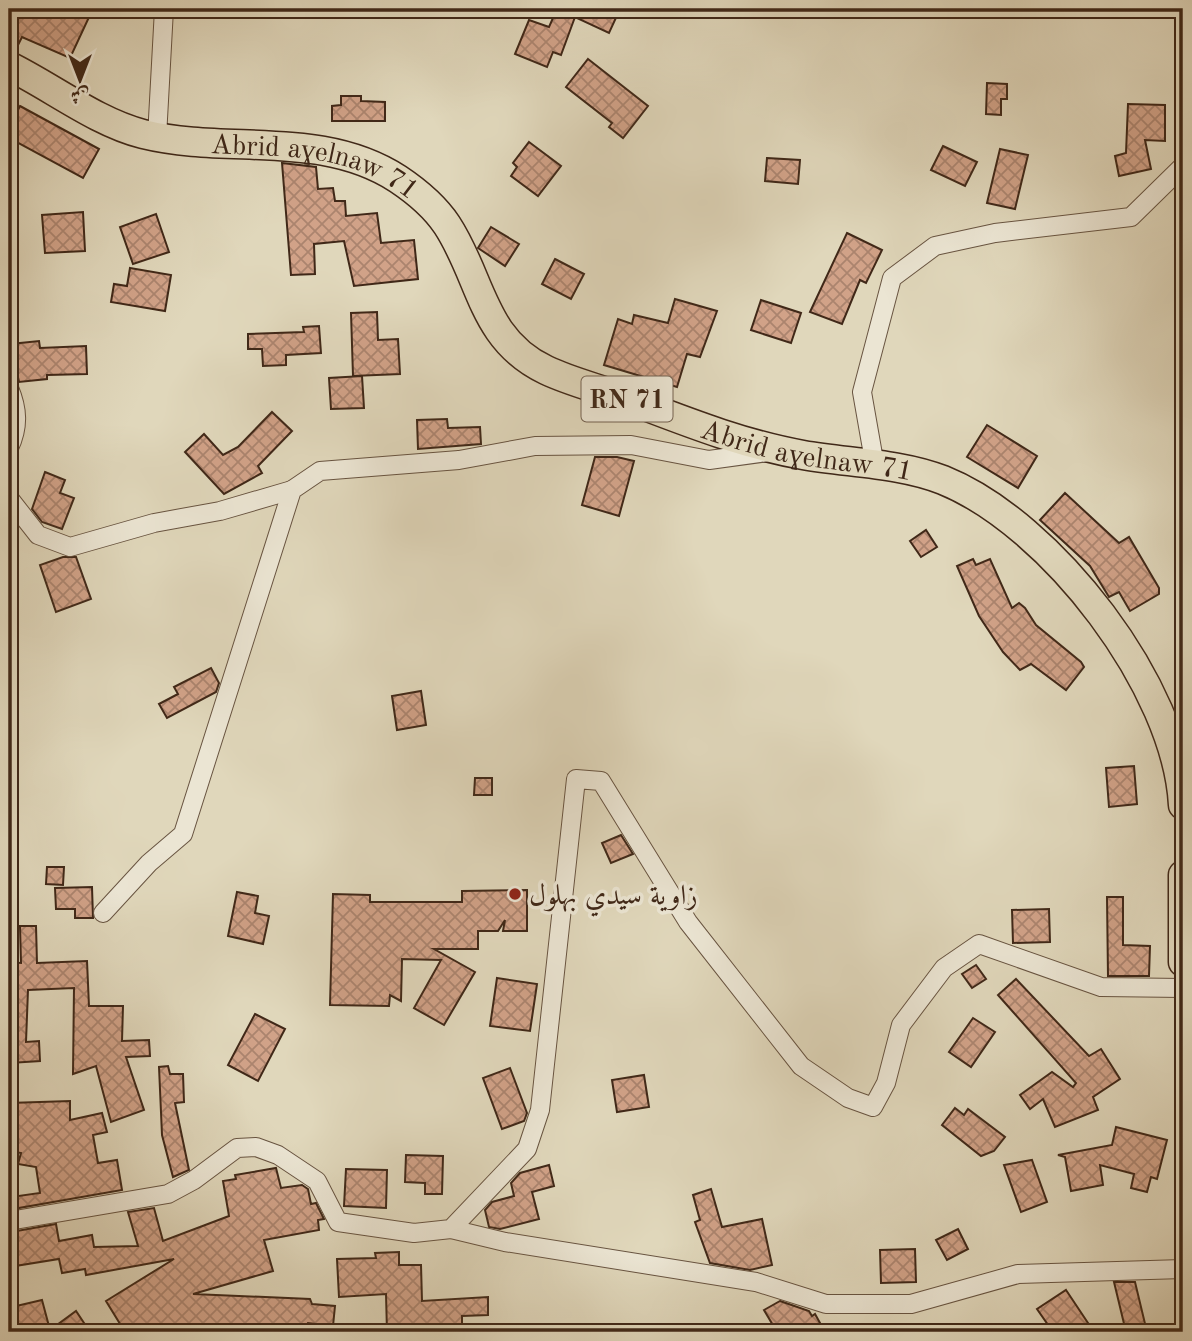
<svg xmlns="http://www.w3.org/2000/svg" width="1192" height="1341" font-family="'Old Standard TT',Amiri,serif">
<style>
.building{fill:url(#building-cross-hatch);stroke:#402818;stroke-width:2}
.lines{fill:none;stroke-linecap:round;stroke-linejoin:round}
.minor-casing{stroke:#685441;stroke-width:20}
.primary-casing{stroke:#402818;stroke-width:31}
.minor{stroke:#ebe5d3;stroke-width:18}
.primary{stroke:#e0d7bb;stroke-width:28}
.poi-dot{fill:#8f2418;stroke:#ebe5d3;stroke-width:2.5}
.labels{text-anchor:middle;stroke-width:7;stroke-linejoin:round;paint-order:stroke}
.shield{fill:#ebe5d3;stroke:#736150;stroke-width:2}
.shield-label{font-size:26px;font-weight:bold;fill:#402818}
.street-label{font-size:28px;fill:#402818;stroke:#ebe5d3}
.poi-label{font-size:28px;fill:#402818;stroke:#ebe5d3;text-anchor:start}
</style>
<defs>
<pattern id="building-cross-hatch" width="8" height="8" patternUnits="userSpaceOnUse" patternTransform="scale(1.75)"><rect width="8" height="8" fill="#d1a288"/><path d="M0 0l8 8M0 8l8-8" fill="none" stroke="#ab846e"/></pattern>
</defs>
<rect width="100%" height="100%" fill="#e0d7bb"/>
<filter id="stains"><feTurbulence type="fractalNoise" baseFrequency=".00286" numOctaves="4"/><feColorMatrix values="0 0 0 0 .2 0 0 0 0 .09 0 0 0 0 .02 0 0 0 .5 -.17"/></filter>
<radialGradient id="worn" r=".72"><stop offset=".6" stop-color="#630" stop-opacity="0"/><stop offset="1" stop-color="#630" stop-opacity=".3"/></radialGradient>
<g class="building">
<polygon points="9,9 75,9 90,15 70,58 22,37 15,51 9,49"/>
<polygon points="557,9 620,9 609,33 575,17 561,55 553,52 547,67 515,54 529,20 549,27"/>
<polygon points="588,59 648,106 623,138 609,127 612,123 566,87"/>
<polygon points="987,83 1007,84 1007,99 1001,99 1001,115 986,114"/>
<polygon points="341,96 361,96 361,101 385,102 385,121 332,121 332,106 341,105"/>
<polygon points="1128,104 1165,105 1165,141 1145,140 1151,169 1119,176 1115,156 1126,153"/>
<polygon points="20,106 99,149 83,178 9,138 9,127"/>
<polygon points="529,142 561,166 538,196 511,176 517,167 513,163"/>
<polygon points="943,146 977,162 965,186 931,170"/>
<polygon points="1000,149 1028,155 1015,209 987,203"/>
<polygon points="767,158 800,160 798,184 765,181"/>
<polygon points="282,163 316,167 318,189 333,188 335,201 345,201 346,216 377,213 381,243 414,240 418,279 354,286 344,241 314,244 315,274 291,275"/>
<polygon points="83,212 85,251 45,253 42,215"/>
<polygon points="156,214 169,252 133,264 120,227"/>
<polygon points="491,227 519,244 505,266 478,248"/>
<polygon points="847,233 882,250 866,283 860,280 842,324 810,312"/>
<polygon points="555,259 584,274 571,299 542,284"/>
<polygon points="130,268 171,275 165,311 111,302 114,284 127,286"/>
<polygon points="675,299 717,311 700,357 687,354 677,387 604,365 618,319 632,324 634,315 668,323"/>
<polygon points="761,300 801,313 791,343 751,330"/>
<polygon points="377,312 378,340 398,339 400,374 353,376 351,313"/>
<polygon points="319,326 321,353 286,355 286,365 263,366 262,349 248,349 248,334 304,332 303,327"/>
<polygon points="39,341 40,348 86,346 87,374 47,375 47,379 19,382 11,344"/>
<polygon points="362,376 364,408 331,409 329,378"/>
<polygon points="272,412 292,431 258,466 262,473 224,494 185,452 204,434 223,455 238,447"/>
<polygon points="447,419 448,428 480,427 481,444 418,449 417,420"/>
<polygon points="987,425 1037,456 1018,488 967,457"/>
<polygon points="595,457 617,457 634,461 619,516 582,505"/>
<polygon points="45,472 65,480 60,493 74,498 62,529 42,522 32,509"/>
<polygon points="1065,493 1119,543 1129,537 1159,588 1159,594 1130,611 1119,592 1109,597 1090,566 1040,520"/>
<polygon points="926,530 937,547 921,557 910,541"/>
<polygon points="63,557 76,557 91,599 56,612 40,565"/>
<polygon points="973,559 976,565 990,559 1012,608 1019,603 1025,608 1036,625 1081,662 1084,667 1066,690 1031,664 1020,670 1003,652 979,616 957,566"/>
<polygon points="211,668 219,683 216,692 167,718 159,704 178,694 174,687"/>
<polygon points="421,691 426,725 397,730 392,696"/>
<polygon points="1134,766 1137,804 1109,807 1106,768"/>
<polygon points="475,778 492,778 492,795 474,795"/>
<polygon points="621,835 633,854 611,863 602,843"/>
<polygon points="47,867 64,867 63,885 46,884"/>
<polygon points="92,887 93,918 75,918 75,909 56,909 55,888"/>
<polygon points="527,890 527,931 503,931 505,920 498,931 478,931 478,949 434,949 475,972 444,1025 414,1008 441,960 402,959 401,1001 390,995 389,1006 330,1005 333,894 370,895 370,902 462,902 462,891"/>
<polygon points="237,892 258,896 255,913 269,916 263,944 228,936"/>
<polygon points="1107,897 1123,897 1123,945 1150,946 1149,976 1108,976"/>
<polygon points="1049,909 1050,942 1013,943 1012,910"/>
<polygon points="20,926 36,926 37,963 87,961 89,1006 123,1006 122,1041 149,1040 150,1056 126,1057 144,1110 111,1122 96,1066 73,1074 74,988 28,990 26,1042 39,1041 40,1061 10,1063 9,1030 12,1029 14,982 9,982 9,962 21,963"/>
<polygon points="976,965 986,979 972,988 962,974"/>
<polygon points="497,978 537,984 530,1031 490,1026"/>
<polygon points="1016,979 1089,1056 1101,1049 1120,1079 1093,1097 1098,1110 1055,1127 1043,1099 1030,1109 1020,1095 1052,1072 1073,1087 1076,1083 998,995"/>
<polygon points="255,1014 285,1029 258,1081 228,1065"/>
<polygon points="973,1018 995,1032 971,1067 949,1052"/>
<polygon points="168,1066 170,1074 183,1074 184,1102 175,1103 189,1170 173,1177 162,1135 159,1067"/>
<polygon points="510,1068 527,1113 524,1121 502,1129 483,1078"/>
<polygon points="644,1075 649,1107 617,1112 612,1080"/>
<polygon points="70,1101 70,1120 102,1113 107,1132 93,1135 98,1163 117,1160 122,1190 13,1209 11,1197 40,1193 36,1167 18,1164 21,1153 9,1151 9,1103"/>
<polygon points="955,1108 964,1115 968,1109 1005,1137 994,1151 981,1156 942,1125"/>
<polygon points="1116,1127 1167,1140 1157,1179 1151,1177 1147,1192 1131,1188 1134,1174 1100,1165 1103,1185 1071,1191 1065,1157 1058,1155 1112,1145"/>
<polygon points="406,1155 443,1156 442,1194 425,1194 425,1183 405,1182"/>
<polygon points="1032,1160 1047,1202 1021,1212 1004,1165"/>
<polygon points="549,1165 554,1186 532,1192 539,1219 500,1229 489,1227 485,1210 492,1202 514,1196 511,1183 520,1173"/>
<polygon points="276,1168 281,1188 302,1185 308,1189 311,1204 316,1203 324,1219 318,1220 319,1230 264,1240 273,1271 193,1294 310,1299 312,1304 335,1306 333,1326 308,1323 305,1331 248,1328 248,1332 125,1332 106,1301 174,1259 86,1275 85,1269 62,1273 59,1259 9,1267 11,1232 56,1224 59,1241 92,1235 94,1247 138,1246 128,1212 154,1208 163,1241 229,1216 223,1181 236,1179 235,1175"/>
<polygon points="346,1169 387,1170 386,1208 344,1206"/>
<polygon points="711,1189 722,1227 762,1219 772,1265 750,1270 710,1263 695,1222 700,1220 693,1195"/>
<polygon points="958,1229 968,1249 947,1260 936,1240"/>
<polygon points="915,1249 916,1282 881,1283 880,1250"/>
<polygon points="399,1252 399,1265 421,1265 422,1301 488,1297 488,1315 462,1316 462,1332 387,1332 386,1294 339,1297 337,1259 376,1258 375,1253"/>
<polygon points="1114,1282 1135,1282 1147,1332 1126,1332"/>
<polygon points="1066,1290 1094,1332 1053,1332 1037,1309"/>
<polygon points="42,1300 50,1330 76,1311 84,1323 71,1332 18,1332 12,1307"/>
<polygon points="780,1301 809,1311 812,1316 815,1314 825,1332 777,1332 764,1310"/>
</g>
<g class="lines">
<defs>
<g id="minor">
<polyline points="157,137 164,9"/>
<path d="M9 388C18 409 19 427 9 448"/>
<polyline points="875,466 862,392 892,278 935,246 995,233 1131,217 1183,166"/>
<polyline points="9,498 38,535 70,547 154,523 220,511 292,490"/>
<polyline points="103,913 149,863 183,834 292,490 320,471 459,460 535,446 631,445 709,460 768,452"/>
<polyline points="9,1221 168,1194 194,1180 237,1148 256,1147 278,1155 317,1181 338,1222 414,1233 451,1229 527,1149 540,1110 576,779 601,781 688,922 801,1066 848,1098 873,1107 886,1083 901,1025 944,968 979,944 1101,987 1183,988"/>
<polyline points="451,1229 505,1242 756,1282 826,1304 911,1304 1018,1274 1183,1269"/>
</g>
<g id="primary">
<path id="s1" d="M9 66C52 87 96 122 143 134 228 155 321 129 398 179 416 191 435 207 447 225 482 278 481 339 546 370 571 382 598 388 624 398 682 420 741 444 803 455 848 463 900 463 943 480 1052 524 1177 687 1183 805"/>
<polyline points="1183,875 1183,962"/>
</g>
</defs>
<use href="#minor" class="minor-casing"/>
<use href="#primary" class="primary-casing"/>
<use href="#minor" class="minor"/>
<use href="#primary" class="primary"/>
</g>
<circle class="poi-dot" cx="515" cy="894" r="7"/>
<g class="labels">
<rect class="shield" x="581.5" y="376.5" width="91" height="45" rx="5"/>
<g class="shield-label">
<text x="627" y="408">RN 71</text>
</g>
<g class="street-label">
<text dy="10" stroke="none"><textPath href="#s1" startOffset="327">Abrid aɣelnaw 71</textPath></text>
<text dy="10" stroke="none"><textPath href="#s1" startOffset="934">Abrid aɣelnaw 71</textPath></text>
</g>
<g class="poi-label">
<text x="529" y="904">زاوية سيدي بهلول</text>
</g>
</g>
<rect width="1192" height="1341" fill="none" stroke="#e0d7bb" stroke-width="35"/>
<rect x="10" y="10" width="1171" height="1320" fill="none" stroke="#402818" stroke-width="3.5"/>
<rect x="18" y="18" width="1157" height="1306" fill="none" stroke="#402818" stroke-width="2"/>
<g transform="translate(80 80) rotate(180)" stroke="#ebe5d3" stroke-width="5" paint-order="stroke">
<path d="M0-5L12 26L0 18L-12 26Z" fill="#402818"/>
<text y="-10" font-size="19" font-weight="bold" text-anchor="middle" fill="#402818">ش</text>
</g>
<rect width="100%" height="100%" filter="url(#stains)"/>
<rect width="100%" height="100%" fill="url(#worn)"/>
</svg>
